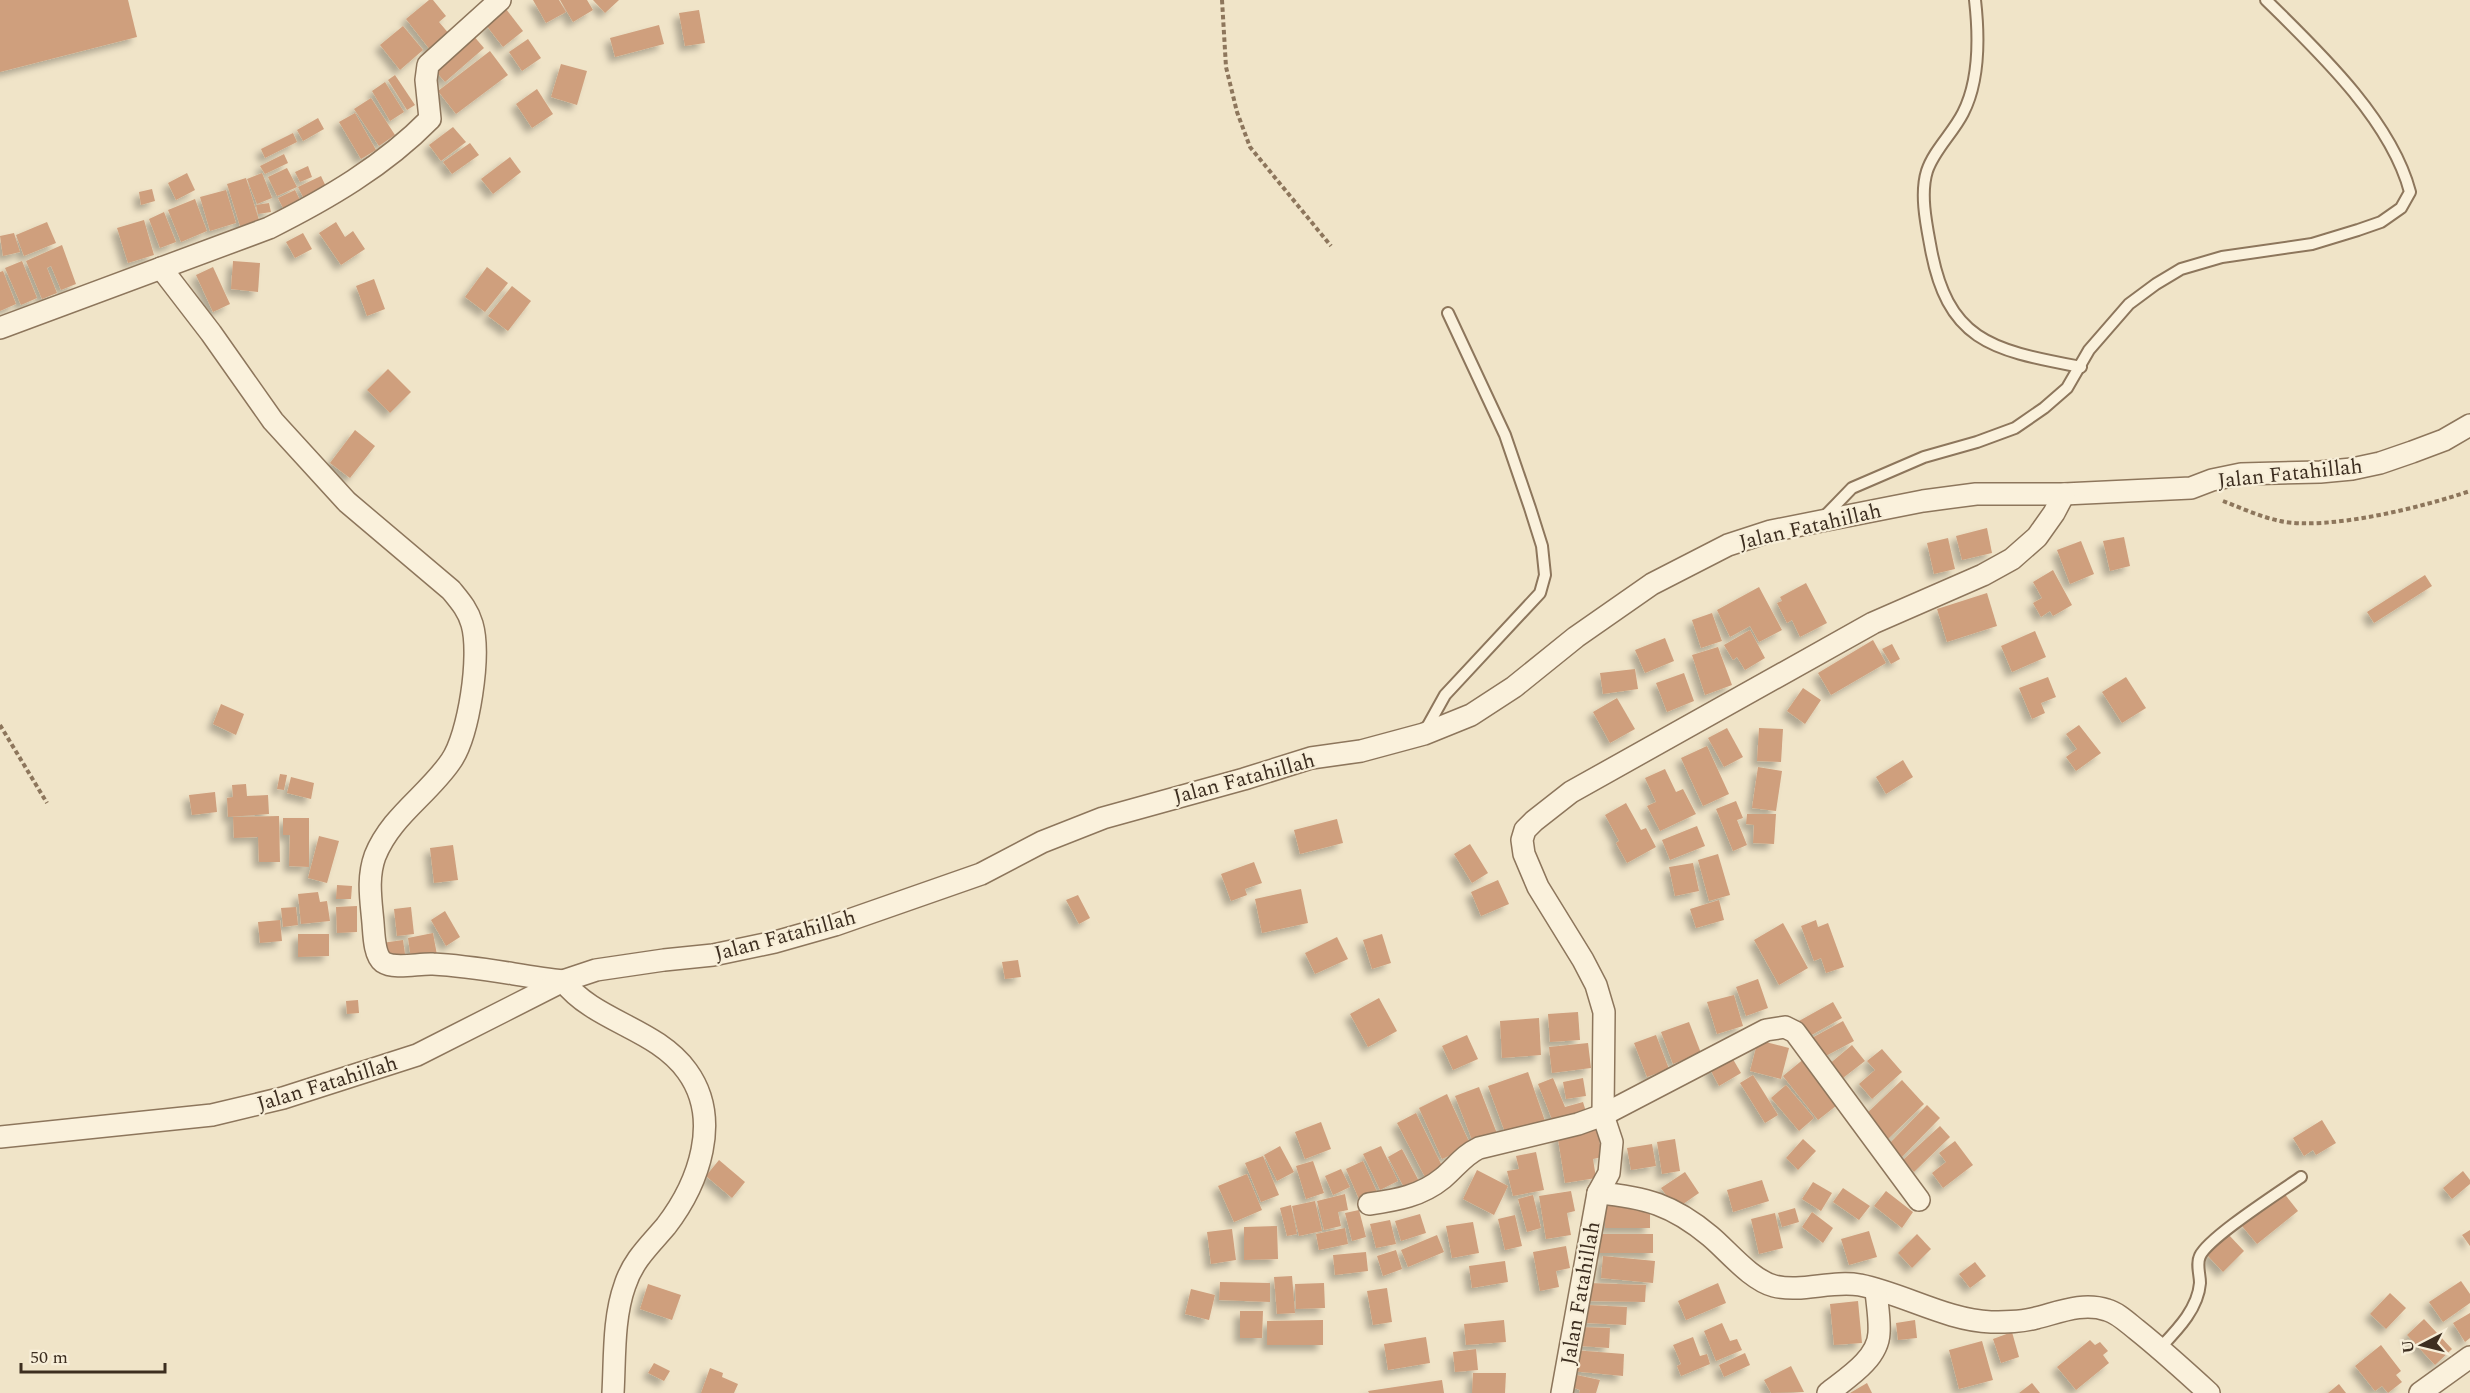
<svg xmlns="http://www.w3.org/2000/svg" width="2470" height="1393" font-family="Spectral,serif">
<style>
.building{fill:#cf9f7d;filter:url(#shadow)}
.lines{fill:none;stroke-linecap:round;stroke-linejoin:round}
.service-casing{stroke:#8d765c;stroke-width:14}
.minor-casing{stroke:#8d765c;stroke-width:24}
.path{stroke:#8d765c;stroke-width:4;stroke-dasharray:4.5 3;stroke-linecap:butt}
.service{stroke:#faf1dc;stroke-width:10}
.minor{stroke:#faf1dc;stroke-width:21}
.labels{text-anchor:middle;stroke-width:4.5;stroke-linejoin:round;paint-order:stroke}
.street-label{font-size:21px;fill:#3d2e20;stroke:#f7eed8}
</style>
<defs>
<filter id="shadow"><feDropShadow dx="-5.5" dy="5.5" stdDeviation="3" flood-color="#0004"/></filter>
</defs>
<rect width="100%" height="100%" fill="#f0e4c8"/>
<g class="building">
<polygon points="0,0 128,0 137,37 0,72"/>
<polygon points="429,0 433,0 446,16 439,22 450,35 431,51 406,19"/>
<polygon points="533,0 559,0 566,12 546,23"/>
<polygon points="560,0 587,0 593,10 573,22"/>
<polygon points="593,0 619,0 605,13"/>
<polygon points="506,9 523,31 503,47 486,25"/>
<polygon points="699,10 705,43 685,46 679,13"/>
<polygon points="659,25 664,44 615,57 610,38"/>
<polygon points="403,26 423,50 400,70 380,45"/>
<polygon points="472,34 484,48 445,82 433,68"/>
<polygon points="528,39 541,58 522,71 509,52"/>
<polygon points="490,51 508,75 456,114 438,91"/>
<polygon points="561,64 587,71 577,105 551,97"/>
<polygon points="395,75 415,105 407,110 388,80"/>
<polygon points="385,82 404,112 390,121 372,91"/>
<polygon points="537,89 553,114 532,128 516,104"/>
<polygon points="371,98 395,135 379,146 354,109"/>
<polygon points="355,113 376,150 361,159 339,122"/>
<polygon points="318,118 324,129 303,141 297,130"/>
<polygon points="453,127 466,142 441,161 429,145"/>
<polygon points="293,133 297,142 265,158 261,149"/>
<polygon points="470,143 479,155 452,174 443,162"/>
<polygon points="284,154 288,163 265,174 260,166"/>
<polygon points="510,157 521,172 493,194 481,179"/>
<polygon points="308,166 312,177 300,182 295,172"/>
<polygon points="287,168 297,187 277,196 268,177"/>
<polygon points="187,173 195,190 176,200 168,183"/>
<polygon points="262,173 272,198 257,204 247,179"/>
<polygon points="321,176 328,191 305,201 298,187"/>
<polygon points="246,178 259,220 240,226 227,184"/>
<polygon points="152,189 155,201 141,205 139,192"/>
<polygon points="226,190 236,223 210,231 200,197"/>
<polygon points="295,190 302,204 285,212 278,198"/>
<polygon points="195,199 207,231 181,242 168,210"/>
<polygon points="269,203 271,212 258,214 256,205"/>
<polygon points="164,212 176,242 160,248 149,219"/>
<polygon points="144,220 154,255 128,263 117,228"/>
<polygon points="47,222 56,243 24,256 16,235"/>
<polygon points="336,222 345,237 353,231 365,249 341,265 319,233"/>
<polygon points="14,233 20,252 3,256 0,236"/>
<polygon points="303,233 312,249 295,258 286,242"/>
<polygon points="62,245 76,284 61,290 51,266 47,268 57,293 42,299 26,261"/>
<polygon points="22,261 37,298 21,305 5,268"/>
<polygon points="233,261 260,263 258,292 231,289"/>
<polygon points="213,267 230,304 213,312 196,275"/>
<polygon points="487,267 508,283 485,312 465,297"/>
<polygon points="3,271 16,304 0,311 0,272"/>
<polygon points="374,279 385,309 367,316 356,286"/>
<polygon points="512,286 531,301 508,331 488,316"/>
<polygon points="388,369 411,392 390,413 367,390"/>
<polygon points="355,430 375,446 350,478 330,463"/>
<polygon points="1987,528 1992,553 1962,560 1956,536"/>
<polygon points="2124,537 2130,566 2110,571 2103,541"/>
<polygon points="1948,538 1955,569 1934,574 1927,543"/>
<polygon points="2081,541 2094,574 2070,584 2057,550"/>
<polygon points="2053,570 2072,605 2053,616 2050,611 2041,617 2033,603 2042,598 2033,582"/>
<polygon points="2425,575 2432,586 2374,623 2367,612"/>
<polygon points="1806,583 1827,623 1800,637 1792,620 1787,623 1777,603 1782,601 1780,597"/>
<polygon points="1759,587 1782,630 1759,642 1750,626 1730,637 1717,610"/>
<polygon points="1987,593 1997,626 1947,642 1937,609"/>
<polygon points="1712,613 1722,641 1701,648 1692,620"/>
<polygon points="1750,630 1765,658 1745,670 1737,657 1733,660 1724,645"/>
<polygon points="2035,631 2046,657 2012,672 2001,646"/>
<polygon points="1665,638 1674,661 1645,673 1635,650"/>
<polygon points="1873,640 1886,663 1831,695 1818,673"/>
<polygon points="1892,644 1900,659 1891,664 1882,649"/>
<polygon points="1718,647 1732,685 1705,695 1692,655"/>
<polygon points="1635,669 1638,689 1603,694 1600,673"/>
<polygon points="1684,673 1694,701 1667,712 1656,683"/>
<polygon points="2048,677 2056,697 2041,703 2045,713 2032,719 2019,688"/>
<polygon points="2126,677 2146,708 2122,723 2102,692"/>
<polygon points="1803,688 1821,700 1805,724 1787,711"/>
<polygon points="1617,698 1635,729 1610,743 1593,712"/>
<polygon points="221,704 244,714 236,735 213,724"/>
<polygon points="2079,725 2101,753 2076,771 2066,757 2077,749 2066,734"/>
<polygon points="1727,728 1743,757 1724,767 1708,738"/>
<polygon points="1759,728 1783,729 1781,762 1757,761"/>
<polygon points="1707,746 1729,794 1703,806 1681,758"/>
<polygon points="1903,760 1913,777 1886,794 1876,777"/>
<polygon points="1758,767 1782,771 1776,811 1752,808"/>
<polygon points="1665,769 1676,792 1683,789 1696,814 1660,831 1647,806 1656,802 1645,778"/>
<polygon points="280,774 287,775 284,790 277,789"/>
<polygon points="291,777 314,783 311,799 287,793"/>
<polygon points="246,784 247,796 268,795 269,814 228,817 227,798 233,797 232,785"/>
<polygon points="215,792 217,812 192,815 189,795"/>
<polygon points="1736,801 1743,818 1737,820 1747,845 1733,851 1716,809"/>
<polygon points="1626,803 1641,830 1646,828 1656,847 1627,863 1616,843 1619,841 1605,815"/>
<polygon points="1747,814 1776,814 1774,844 1753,843 1754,825 1746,824"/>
<polygon points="279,816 280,862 259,862 258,837 234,838 233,817"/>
<polygon points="283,818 309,818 309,867 289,866 290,835 283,835"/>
<polygon points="1337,819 1343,843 1300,854 1294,830"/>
<polygon points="1697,826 1705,846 1670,860 1662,840"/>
<polygon points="319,836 339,841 327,883 308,878"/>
<polygon points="1470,844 1488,873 1472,883 1454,854"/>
<polygon points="453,845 458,880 434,883 430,848"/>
<polygon points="1718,854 1730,895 1709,901 1698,860"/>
<polygon points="1254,862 1262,883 1245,889 1247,895 1231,901 1221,874"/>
<polygon points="1693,863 1699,891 1675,896 1669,867"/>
<polygon points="1498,880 1509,904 1481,916 1471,892"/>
<polygon points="337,885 352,886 351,899 336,899"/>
<polygon points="1301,889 1308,923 1262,933 1255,899"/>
<polygon points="318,892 320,902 327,901 330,921 301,924 298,894"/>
<polygon points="1078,895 1090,918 1079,924 1066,900"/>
<polygon points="1719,900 1724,920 1696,928 1690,909"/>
<polygon points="357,906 357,932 337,933 336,907"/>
<polygon points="296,907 298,925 283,927 281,908"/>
<polygon points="411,907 414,934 397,936 394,909"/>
<polygon points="445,911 460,937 446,946 431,920"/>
<polygon points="280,920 282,941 260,943 258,922"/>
<polygon points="1816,920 1818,927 1828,923 1844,967 1826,973 1821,958 1814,961 1801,926"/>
<polygon points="1783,923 1808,968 1779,985 1754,940"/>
<polygon points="433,933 437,955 411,959 408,938"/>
<polygon points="298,934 329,934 329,956 298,957"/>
<polygon points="1382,934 1391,963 1372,969 1363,940"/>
<polygon points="1337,937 1348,959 1315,974 1305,953"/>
<polygon points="403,940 405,954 384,957 382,943"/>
<polygon points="1018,960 1021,977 1005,979 1002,962"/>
<polygon points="1758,979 1768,1008 1746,1016 1736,987"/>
<polygon points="1734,995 1743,1026 1717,1034 1707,1002"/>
<polygon points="1379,998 1397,1031 1368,1047 1350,1014"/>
<polygon points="358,1000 359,1013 347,1014 346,1001"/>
<polygon points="1833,1002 1842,1018 1808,1037 1799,1021"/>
<polygon points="1578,1012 1580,1040 1550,1042 1548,1014"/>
<polygon points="1539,1018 1541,1055 1502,1058 1500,1021"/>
<polygon points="1843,1021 1854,1041 1820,1059 1810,1039"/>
<polygon points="1689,1022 1701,1053 1673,1064 1661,1032"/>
<polygon points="1467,1035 1478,1059 1453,1070 1442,1046"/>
<polygon points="1656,1035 1669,1069 1647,1077 1634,1043"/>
<polygon points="1758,1040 1789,1048 1781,1079 1750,1071"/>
<polygon points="1588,1043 1591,1068 1552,1073 1549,1047"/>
<polygon points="1852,1045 1865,1061 1839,1081 1827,1066"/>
<polygon points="1882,1049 1902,1072 1872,1099 1859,1084 1875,1070 1867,1061"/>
<polygon points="1730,1054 1741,1073 1719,1086 1709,1067"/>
<polygon points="1805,1058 1841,1102 1818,1120 1783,1076"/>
<polygon points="1528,1072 1545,1121 1506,1135 1488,1086"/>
<polygon points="1753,1075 1778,1115 1765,1123 1740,1083"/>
<polygon points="1553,1078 1565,1107 1583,1102 1587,1115 1555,1127 1538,1084"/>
<polygon points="1583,1078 1586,1096 1566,1099 1563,1082"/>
<polygon points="1902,1080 1924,1104 1887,1140 1864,1116"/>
<polygon points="1786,1085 1814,1118 1799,1131 1771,1098"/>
<polygon points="1479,1087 1498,1136 1474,1145 1455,1096"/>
<polygon points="1447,1094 1471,1146 1442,1159 1419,1108"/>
<polygon points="1927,1105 1940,1118 1902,1157 1889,1144"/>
<polygon points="1416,1113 1444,1170 1426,1179 1397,1123"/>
<polygon points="2322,1120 2336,1143 2316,1155 2313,1150 2304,1156 2293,1138"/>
<polygon points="1321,1122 1331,1149 1305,1159 1295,1132"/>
<polygon points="1597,1126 1602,1157 1593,1159 1596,1178 1565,1183 1557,1133"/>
<polygon points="1940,1126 1950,1137 1914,1172 1903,1160"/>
<polygon points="1675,1139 1680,1171 1662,1174 1657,1142"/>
<polygon points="1803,1139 1816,1151 1798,1170 1786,1158"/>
<polygon points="1955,1141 1973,1165 1943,1188 1932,1173 1946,1162 1939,1153"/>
<polygon points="1652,1144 1656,1166 1631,1170 1627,1148"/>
<polygon points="1280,1146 1294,1172 1277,1181 1264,1155"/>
<polygon points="1381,1146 1398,1181 1380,1190 1363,1154"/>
<polygon points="1402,1149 1421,1185 1407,1193 1388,1157"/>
<polygon points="1536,1152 1544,1190 1513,1196 1507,1171 1519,1169 1516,1156"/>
<polygon points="1263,1156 1279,1195 1261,1202 1245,1163"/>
<polygon points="719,1160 745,1182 732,1198 706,1176"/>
<polygon points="1313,1161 1324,1193 1306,1199 1296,1166"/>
<polygon points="1363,1161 1377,1192 1359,1199 1346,1169"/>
<polygon points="1341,1169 1350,1187 1333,1195 1325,1176"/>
<polygon points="1477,1170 1508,1186 1494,1215 1463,1199"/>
<polygon points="2463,1171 2470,1180 2470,1184 2452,1199 2443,1188"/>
<polygon points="1685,1172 1699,1193 1676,1209 1661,1188"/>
<polygon points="1247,1174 1262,1210 1234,1222 1218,1186"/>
<polygon points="1762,1180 1769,1201 1733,1212 1727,1190"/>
<polygon points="1813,1182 1832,1193 1821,1211 1802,1199"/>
<polygon points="1843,1188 1870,1206 1859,1220 1833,1202"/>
<polygon points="1571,1191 1575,1211 1567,1213 1571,1235 1546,1239 1539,1196"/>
<polygon points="1886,1191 1913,1212 1902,1228 1874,1206"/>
<polygon points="2283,1192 2298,1211 2257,1244 2242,1226"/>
<polygon points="1345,1194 1348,1210 1338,1212 1341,1226 1324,1230 1317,1201"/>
<polygon points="1533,1195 1541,1228 1527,1232 1518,1199"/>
<polygon points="1315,1201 1322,1231 1299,1236 1292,1206"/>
<polygon points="1291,1205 1297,1234 1287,1236 1280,1208"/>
<rect x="1605" y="1206" width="45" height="22"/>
<polygon points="1795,1208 1799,1222 1782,1227 1778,1213"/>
<polygon points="1359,1210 1366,1237 1352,1241 1345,1213"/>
<polygon points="1812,1212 1833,1228 1823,1243 1802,1227"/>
<polygon points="1775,1213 1783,1248 1759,1254 1751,1219"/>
<polygon points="1420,1214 1426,1233 1401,1241 1395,1221"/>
<polygon points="1515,1215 1522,1246 1505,1250 1498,1219"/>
<polygon points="1390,1220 1396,1244 1376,1248 1370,1224"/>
<polygon points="1473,1222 1479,1253 1452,1258 1446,1226"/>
<polygon points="1277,1226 1278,1259 1244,1260 1244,1227"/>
<polygon points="1345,1228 1348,1244 1319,1250 1316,1234"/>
<polygon points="1232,1229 1236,1260 1211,1264 1207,1232"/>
<polygon points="2470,1230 2470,1246 2462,1235"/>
<polygon points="1869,1231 1877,1257 1849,1265 1841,1239"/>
<rect x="1600" y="1234" width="53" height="19"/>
<polygon points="1917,1234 1931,1249 1912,1268 1898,1253"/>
<polygon points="2228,1234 2244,1251 2223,1272 2207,1255"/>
<polygon points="1437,1235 1444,1252 1408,1267 1401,1250"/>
<polygon points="1566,1246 1570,1268 1556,1271 1559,1287 1540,1291 1533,1252"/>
<polygon points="1396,1250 1402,1269 1383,1276 1377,1256"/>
<polygon points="1366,1252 1368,1271 1335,1275 1333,1255"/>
<polygon points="1603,1256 1655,1261 1653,1283 1601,1278"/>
<polygon points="1505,1261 1508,1282 1472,1288 1469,1266"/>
<polygon points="1975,1262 1986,1276 1970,1288 1959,1274"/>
<polygon points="1292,1276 1295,1313 1277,1314 1274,1277"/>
<polygon points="2461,1281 2470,1294 2470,1303 2443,1322 2429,1302"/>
<polygon points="1220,1282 1270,1283 1270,1302 1219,1300"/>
<polygon points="1324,1283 1325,1308 1296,1309 1295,1284"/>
<polygon points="1589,1283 1646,1285 1645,1302 1589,1301"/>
<polygon points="1718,1283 1726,1303 1686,1320 1678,1301"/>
<polygon points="648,1284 681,1295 672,1320 640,1309"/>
<polygon points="1387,1288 1392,1322 1373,1325 1367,1291"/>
<polygon points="1191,1289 1215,1295 1209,1320 1185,1314"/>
<polygon points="2390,1293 2406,1308 2386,1329 2370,1314"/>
<polygon points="1858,1301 1862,1343 1834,1345 1830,1304"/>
<polygon points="1588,1305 1627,1307 1626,1325 1587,1323"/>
<polygon points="1240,1311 1263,1311 1262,1338 1240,1338"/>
<polygon points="2470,1313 2470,1338 2465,1342 2453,1323"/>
<polygon points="2424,1319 2452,1349 2435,1365 2407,1335"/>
<polygon points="1323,1320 1323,1345 1267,1345 1267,1321"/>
<polygon points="1504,1320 1506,1342 1466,1345 1464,1324"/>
<polygon points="1915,1320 1917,1338 1898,1340 1896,1323"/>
<polygon points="1722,1323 1730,1341 1737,1339 1742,1350 1716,1361 1704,1331"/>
<polygon points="1581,1327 1610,1328 1609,1348 1580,1346"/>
<polygon points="2012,1332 2019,1357 2001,1363 1993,1339"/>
<polygon points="1426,1337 1430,1363 1388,1370 1384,1344"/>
<polygon points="1693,1337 1700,1356 1707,1354 1710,1364 1681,1376 1677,1366 1681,1364 1673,1345"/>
<polygon points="2090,1340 2095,1345 2100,1342 2108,1351 2103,1355 2109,1363 2076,1390 2057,1367"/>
<polygon points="1982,1341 1993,1380 1959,1389 1949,1350"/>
<polygon points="2381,1345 2401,1371 2396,1375 2402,1382 2388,1393 2382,1386 2375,1391 2355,1366"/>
<polygon points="1476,1349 1478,1370 1455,1372 1453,1352"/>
<polygon points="1573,1350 1624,1354 1623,1376 1571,1371"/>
<polygon points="1745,1353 1750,1365 1724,1377 1719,1365"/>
<polygon points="654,1363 670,1371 664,1381 648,1373"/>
<polygon points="1791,1366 1804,1392 1771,1393 1764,1380"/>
<polygon points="710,1368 723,1373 722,1377 738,1384 734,1393 701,1393"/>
<polygon points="1473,1373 1506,1373 1505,1393 1472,1393"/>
<polygon points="1572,1374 1600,1380 1596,1393 1579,1393 1580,1390 1568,1386"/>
<polygon points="1442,1380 1444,1393 1369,1393 1368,1391"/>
<polygon points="1867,1383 1872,1393 1850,1393"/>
<polygon points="2032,1383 2040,1393 2019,1393"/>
<polygon points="2339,1384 2346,1393 2328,1393"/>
</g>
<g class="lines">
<defs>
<g id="service">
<path d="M1975 0C1979 35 1980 80 1963 113 1953 133 1934 150 1927 171 1920 193 1926 223 1930 244 1947 343 1993 350 2081 367"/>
<path d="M1824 517 1852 488 1924 457 1977 442 2015 428 2044 408 2067 388 2089 350 2129 304 2156 284 2181 269 2222 257 2312 244 2358 230 2381 222 2401 208 2410 192C2391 120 2318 51 2266 0"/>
<polyline points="1425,731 1445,695 1540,593 1545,575 1542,546 1530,508 1505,435 1448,313"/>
<path d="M2160 1348C2177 1330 2198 1309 2200 1283 2200 1274 2196 1264 2200 1256 2209 1237 2280 1192 2301 1177"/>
</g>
<g id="minor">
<path d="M161 268 211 333 273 421 347 502 451 590C460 601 468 610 472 624 481 655 469 735 451 761 428 795 391 816 375 856 367 878 371 900 373 923 374 934 374 955 383 962 395 970 419 963 433 964 476 966 520 976 563 981 595 1022 656 1028 687 1071 722 1119 699 1183 666 1226 650 1245 633 1260 625 1285 613 1318 615 1358 613 1393"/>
<path d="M0 328 269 228C327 199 384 166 430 119L426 80 428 65 500 0"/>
<polyline points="0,1137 212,1115 283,1098 417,1055 563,981 596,970 664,960 713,955 775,942 835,925 981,874 1042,842 1103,818 1244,779 1311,758 1361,751 1424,734 1471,715 1514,687 1576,637 1652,584 1728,545 1771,531 1923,501 1976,494 2064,494 2191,488 2212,480 2241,474 2320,472 2352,469 2380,463 2412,452 2444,440 2470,425"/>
<path d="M1598 1193C1645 1197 1673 1205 1710 1236 1728 1251 1751 1280 1774 1286 1802 1293 1831 1280 1860 1285 1904 1294 1946 1320 1991 1322 2006 1322 2022 1322 2036 1318 2060 1312 2083 1302 2107 1310 2118 1313 2128 1323 2137 1330 2162 1350 2185 1371 2209 1393"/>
<path d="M1369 1204C1397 1200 1421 1196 1443 1178 1456 1167 1464 1155 1479 1148L1578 1124 1603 1115 1766 1030 1785 1027 1795 1032 1919 1200"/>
<polyline points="1562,1393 1598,1193 1609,1173 1612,1142 1603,1115 1604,1012 1596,985 1583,960 1538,887 1524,854 1522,840 1525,830 1534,821 1571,792 1873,623 1983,575 2012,559 2037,537 2054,513 2064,494"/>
<path d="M1828 1393C1847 1378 1878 1359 1879 1333 1880 1319 1877 1304 1876 1290"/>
<polyline points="2420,1393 2470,1357"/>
</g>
</defs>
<use href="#service" class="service-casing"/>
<use href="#minor" class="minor-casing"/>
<g class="path">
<polyline points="1222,0 1226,67 1237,112 1250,147 1331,246"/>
<path d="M2223 501C2241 508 2261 517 2280 521 2328 531 2423 507 2470 491"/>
<polyline points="0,725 47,803"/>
</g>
<use href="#service" class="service"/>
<use href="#minor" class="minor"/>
</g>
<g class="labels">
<g class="street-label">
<text transform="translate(2290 473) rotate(-6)" y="7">Jalan Fatahillah</text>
<text transform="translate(1810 526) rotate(-13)" y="7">Jalan Fatahillah</text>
<text transform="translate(1244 778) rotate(-15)" y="7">Jalan Fatahillah</text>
<text transform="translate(785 935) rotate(-15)" y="7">Jalan Fatahillah</text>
<text transform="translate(327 1083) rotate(-17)" y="7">Jalan Fatahillah</text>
<text transform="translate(1580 1293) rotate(-80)" y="7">Jalan Fatahillah</text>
</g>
</g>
<g transform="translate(2422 1345) rotate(263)" stroke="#f7eed8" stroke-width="4.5" paint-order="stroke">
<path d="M0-4.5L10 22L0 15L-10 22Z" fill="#3d2e20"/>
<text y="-9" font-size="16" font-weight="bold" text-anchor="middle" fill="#3d2e20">U</text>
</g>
<path d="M21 1363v9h144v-9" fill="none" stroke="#3d2e20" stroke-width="3"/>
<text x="30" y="1363" font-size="18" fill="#3d2e20" stroke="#f7eed8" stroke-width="4.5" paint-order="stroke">50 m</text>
</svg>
